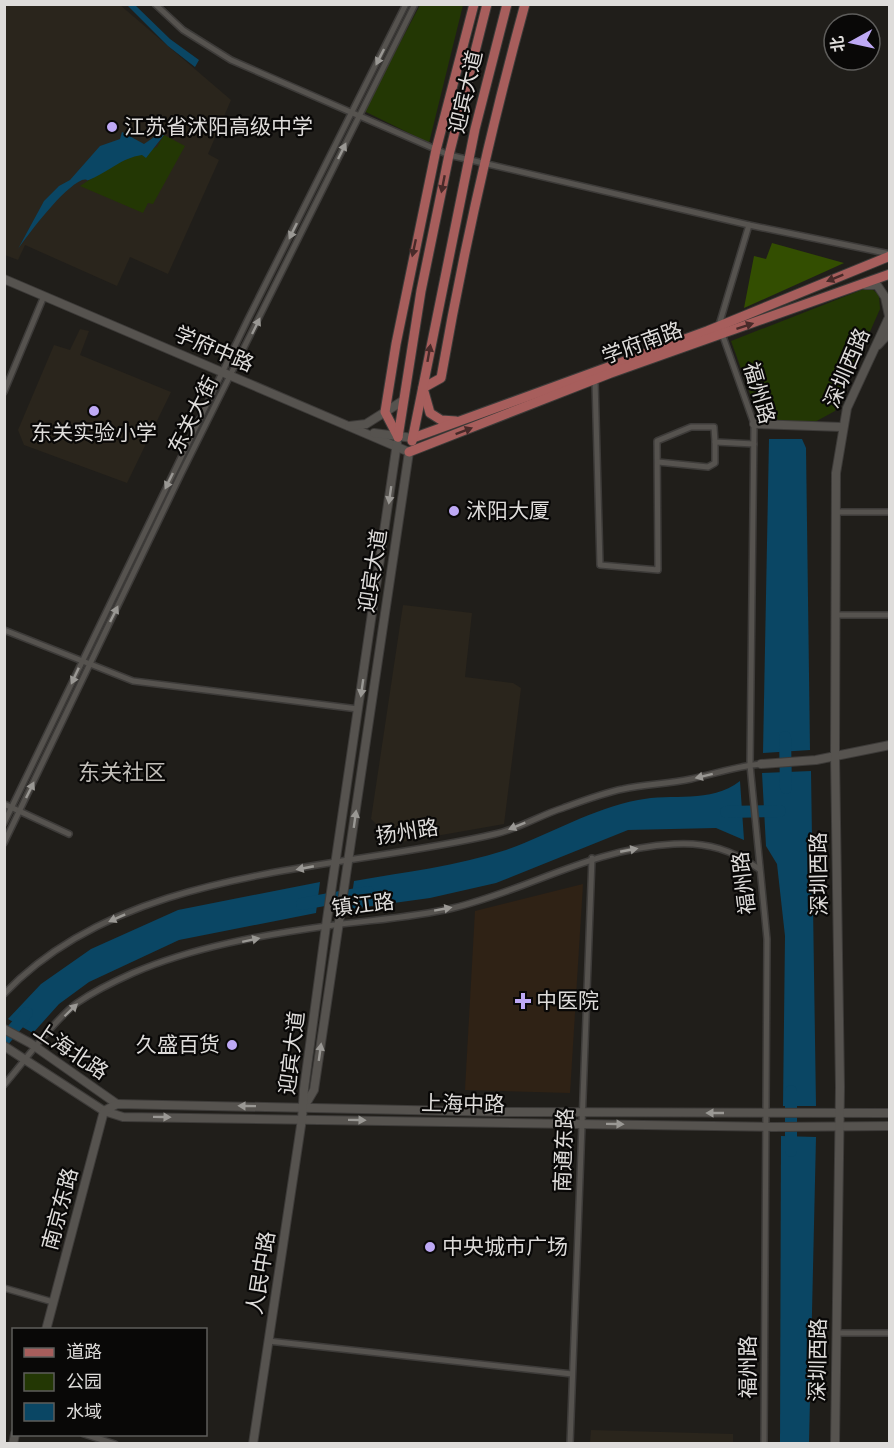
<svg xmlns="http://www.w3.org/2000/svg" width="894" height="1448" font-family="Commissioner,'Noto Sans SC',sans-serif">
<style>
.built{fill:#2a251c}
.medical{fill:#2f2215}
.green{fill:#233704}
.forest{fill:#334e01}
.water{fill:#0a4664}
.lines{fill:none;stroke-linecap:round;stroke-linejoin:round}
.river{stroke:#0a4664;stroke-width:12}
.street-casing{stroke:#3d3b39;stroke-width:8}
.secondary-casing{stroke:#3d3b39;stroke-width:10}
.primary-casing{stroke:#3d3b39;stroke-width:11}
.street{stroke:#56534f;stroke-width:5}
.secondary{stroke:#56534f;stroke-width:8}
.primary{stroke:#a75e5c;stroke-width:9}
.oneway{fill:#9a9894}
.oneway2{fill:#482a29}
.poi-dot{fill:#bea9f5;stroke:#090807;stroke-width:2}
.labels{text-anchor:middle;stroke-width:4.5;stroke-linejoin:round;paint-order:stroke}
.street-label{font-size:21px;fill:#dedcda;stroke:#090807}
.poi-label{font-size:21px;fill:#dedcda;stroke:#090807;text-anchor:start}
.neighbourhood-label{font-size:22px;fill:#c2bfba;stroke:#090807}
</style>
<rect width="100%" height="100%" fill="#201e1a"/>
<g class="built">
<polygon points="5,5 120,5 231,100 208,154 219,160 168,274 130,257 117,286 25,245 18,260 5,255"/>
<polygon points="80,329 89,331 80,355 171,392 127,483 24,445 18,430 54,345 70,350"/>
<polygon points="403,605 472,613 465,677 513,683 521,688 504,824 396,843 371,819"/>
<polygon points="591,1430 733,1434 733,1443 590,1443"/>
</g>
<polygon class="medical" points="583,884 570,1093 465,1090 475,911"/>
<g class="green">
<polygon points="420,5 463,5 429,143 364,111"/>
<polygon points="164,135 185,146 153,204 148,203 143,213 80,186 112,165 157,147"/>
<polygon points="864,289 872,289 879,295 880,309 835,411 813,423 772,424 756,410 731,341"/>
</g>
<polygon class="forest" points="772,243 844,263 744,308 754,256 766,259"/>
<g class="water">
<polygon points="127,5 135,5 170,39 199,60 195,67 168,46"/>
<path d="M122 132 144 144 160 133 164 135 146 158 142 155C121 158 110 171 91 179 85 182 89 178 82 180 63 188 30 232 18 249L44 201 59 186 70 180 100 146 120 139Z"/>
<polygon points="769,439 802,439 806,448 810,750 763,753"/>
<polygon points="811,771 816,1106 783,1106 785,936 777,864 766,846 762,773"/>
<path d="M740 781 744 840 716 828 628 830 496 883 430 898 350 909 354 881C405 872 457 866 506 850 551 834 591 809 638 800 672 793 710 804 740 781Z"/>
<polygon points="320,882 316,913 179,940 89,982 59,1004 33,1033 8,1019 41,984 91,949 178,910"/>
<polygon points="781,1136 816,1137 809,1443 780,1443"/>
</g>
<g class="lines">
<g class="river">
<polyline points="785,737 786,788"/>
<polyline points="726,812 780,811"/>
<polyline points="302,904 368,892"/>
<polyline points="4,1040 27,1013"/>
<polyline points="791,1151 791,1091"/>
</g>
<defs>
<g id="street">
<polyline points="155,4 183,30 231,60 449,155 749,225 890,254"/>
<polyline points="749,225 719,325 754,424 750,765 767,939 764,1444"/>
<polyline points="595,380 600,565 658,570 657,441 691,427 714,427 715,442 754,444"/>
<polyline points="4,392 44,296"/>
<polyline points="658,462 708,467 715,463 715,442"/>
<polyline points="835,512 890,512"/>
<polyline points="835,615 890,615"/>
<polyline points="4,630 133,681 358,709"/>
<polyline points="4,804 69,834"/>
<polyline points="4,823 248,319 406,4"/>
<polyline points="4,843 181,474 415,4"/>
<path d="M4 994C125 866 335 872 495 834 519 829 540 815 563 808 582 801 603 793 623 789 645 784 668 784 691 779 714 774 737 766 761 764"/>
<path d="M4 1085C23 1063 55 1019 77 1003 93 992 115 981 133 973 193 947 262 935 327 926 369 920 412 918 453 908 531 889 589 849 674 844 707 842 733 850 759 869"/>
<polyline points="4,1288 53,1302"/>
<polyline points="837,1333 890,1333"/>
<polyline points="268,1341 572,1374"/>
<polyline points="84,1434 115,1444"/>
<polyline points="570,1444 592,858"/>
</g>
<g id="secondary">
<polyline points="4,279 409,452 314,1090 304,1107"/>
<polyline points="865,285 877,285 885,297 889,316"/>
<polyline points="878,345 890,332"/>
<polyline points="754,424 842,427"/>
<polyline points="349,426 366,424 404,400"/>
<polyline points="374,433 413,438"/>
<polyline points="761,764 816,760 890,745"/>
<polyline points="4,1029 30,1043 117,1104"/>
<polyline points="4,1046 104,1111 123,1117 773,1127 890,1126"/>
<polyline points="46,1330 104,1111 117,1104 503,1112 890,1113"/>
<polyline points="13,1444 15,1434"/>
<polyline points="253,1444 302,1119 304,1089 326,926 397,443"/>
<polyline points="835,1444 840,1087 835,755 836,473 847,408 890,315"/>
</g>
<g id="primary">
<path d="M456 421 441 420 430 413 423 388 441 378C463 252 491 128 525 4"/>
<polyline points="398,437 385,412 396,344 436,150 474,4"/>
<polyline points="398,437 421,291 449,155 487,4"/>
<polyline points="413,438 707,331 890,256"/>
<polyline points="412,441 475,129 507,4"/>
<polyline points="409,452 611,373 890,274"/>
</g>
</defs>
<use href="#street" class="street-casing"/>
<use href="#secondary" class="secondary-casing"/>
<use href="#primary" class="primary-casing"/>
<use href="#street" class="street"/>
<use href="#secondary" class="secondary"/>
<use href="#primary" class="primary"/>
</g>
<defs><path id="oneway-solid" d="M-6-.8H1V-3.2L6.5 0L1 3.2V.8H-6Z" transform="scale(1.5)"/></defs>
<g class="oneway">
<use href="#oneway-solid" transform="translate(380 57) rotate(117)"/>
<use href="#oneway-solid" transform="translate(342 151) rotate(-64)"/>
<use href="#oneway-solid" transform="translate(293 231) rotate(116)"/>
<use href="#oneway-solid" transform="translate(256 326) rotate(-64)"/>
<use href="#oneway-solid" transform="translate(169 481) rotate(116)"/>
<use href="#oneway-solid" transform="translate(390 495) rotate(98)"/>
<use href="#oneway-solid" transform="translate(114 614) rotate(-64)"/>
<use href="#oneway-solid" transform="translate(75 676) rotate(115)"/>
<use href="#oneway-solid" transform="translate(362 688) rotate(98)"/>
<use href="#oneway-solid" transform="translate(704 776) rotate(166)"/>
<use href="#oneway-solid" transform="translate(30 790) rotate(-64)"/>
<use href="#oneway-solid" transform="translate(355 819) rotate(-82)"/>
<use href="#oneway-solid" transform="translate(517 826) rotate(158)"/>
<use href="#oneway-solid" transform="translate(629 850) rotate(-11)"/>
<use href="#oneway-solid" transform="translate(305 868) rotate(169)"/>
<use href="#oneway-solid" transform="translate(443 909) rotate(-10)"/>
<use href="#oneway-solid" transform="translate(117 918) rotate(156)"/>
<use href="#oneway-solid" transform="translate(251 940) rotate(-12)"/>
<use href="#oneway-solid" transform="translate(71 1010) rotate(-44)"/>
<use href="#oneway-solid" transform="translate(320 1052) rotate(-82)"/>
<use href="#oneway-solid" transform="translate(247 1106) rotate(-179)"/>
<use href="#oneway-solid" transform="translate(715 1113) rotate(-180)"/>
<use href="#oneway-solid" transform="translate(162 1117) rotate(1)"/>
<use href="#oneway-solid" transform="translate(357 1120) rotate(1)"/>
<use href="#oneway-solid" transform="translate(615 1124) rotate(1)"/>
</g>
<g class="oneway2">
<use href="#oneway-solid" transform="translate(443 184) rotate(101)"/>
<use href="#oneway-solid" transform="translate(414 248) rotate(102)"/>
<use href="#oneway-solid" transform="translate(835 278) rotate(158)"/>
<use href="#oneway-solid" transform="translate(745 326) rotate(-18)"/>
<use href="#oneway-solid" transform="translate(429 353) rotate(-80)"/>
<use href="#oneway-solid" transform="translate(464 431) rotate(-21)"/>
</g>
<g class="poi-dot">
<circle cx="112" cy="127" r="6"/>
<circle cx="94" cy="411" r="6"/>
<circle cx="454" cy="511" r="6"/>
<path d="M520 992h6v6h6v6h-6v6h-6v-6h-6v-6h6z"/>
<circle cx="232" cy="1045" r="6"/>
<circle cx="430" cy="1247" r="6"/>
</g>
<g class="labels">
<g class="street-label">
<text transform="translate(466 92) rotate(-77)" y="7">迎宾大道</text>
<text transform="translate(642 343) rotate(-20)" y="7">学府南路</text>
<text transform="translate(214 349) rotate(23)" y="7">学府中路</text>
<text transform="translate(847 368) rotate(-67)" y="7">深圳西路</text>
<text transform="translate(759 393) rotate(74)" y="7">福州路</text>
<text transform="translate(193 415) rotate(-63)" y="7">东关大街</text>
<text transform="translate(373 571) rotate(-81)" y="7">迎宾大道</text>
<text transform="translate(407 832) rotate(-9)" y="7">扬州路</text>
<text transform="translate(819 874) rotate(-91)" y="7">深圳西路</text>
<text transform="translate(744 883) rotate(-97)" y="7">福州路</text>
<text transform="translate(363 905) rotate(-7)" y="7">镇江路</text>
<text transform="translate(71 1051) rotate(34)" y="7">上海北路</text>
<text transform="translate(292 1053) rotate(-83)" y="7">迎宾大道</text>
<text transform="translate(463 1104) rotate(1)" y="7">上海中路</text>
<text transform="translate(564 1150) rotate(-88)" y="7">南通东路</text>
<text transform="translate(60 1209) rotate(-75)" y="7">南京东路</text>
<text transform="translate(261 1273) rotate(-81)" y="7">人民中路</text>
<text transform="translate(818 1360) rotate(-89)" y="7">深圳西路</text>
<text transform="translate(748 1367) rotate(-90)" y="7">福州路</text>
</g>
<g class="poi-label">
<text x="124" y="134">江苏省沭阳高级中学</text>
<text x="94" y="440" text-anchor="middle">东关实验小学</text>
<text x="466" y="518">沭阳大厦</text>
<text x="536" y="1008">中医院</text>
<text x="220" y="1052" text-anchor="end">久盛百货</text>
<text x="442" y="1254">中央城市广场</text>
</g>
<g class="neighbourhood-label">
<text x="122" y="780">东关社区</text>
</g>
</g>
<rect width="894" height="1448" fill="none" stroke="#dedcda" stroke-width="12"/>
<rect x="12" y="1328" width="195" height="108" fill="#090807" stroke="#5e5d5b" stroke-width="1.5"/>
<rect x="24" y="1348" width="30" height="9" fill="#a75e5c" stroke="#5e5d5b" stroke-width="1.5"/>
<text x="66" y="1358" font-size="18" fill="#dedcda">道路</text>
<rect x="24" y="1373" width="30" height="18" fill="#233704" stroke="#5e5d5b" stroke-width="1.5"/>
<text x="66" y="1388" font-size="18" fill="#dedcda">公园</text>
<rect x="24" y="1403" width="30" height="18" fill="#0a4664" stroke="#5e5d5b" stroke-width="1.5"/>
<text x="66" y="1418" font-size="18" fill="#dedcda">水域</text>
<g transform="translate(852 42) rotate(262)"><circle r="28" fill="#090807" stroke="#5e5d5b" stroke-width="1.5"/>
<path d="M0-4.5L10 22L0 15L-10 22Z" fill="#bea9f5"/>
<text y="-9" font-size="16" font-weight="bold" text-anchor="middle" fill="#dedcda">北</text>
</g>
</svg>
